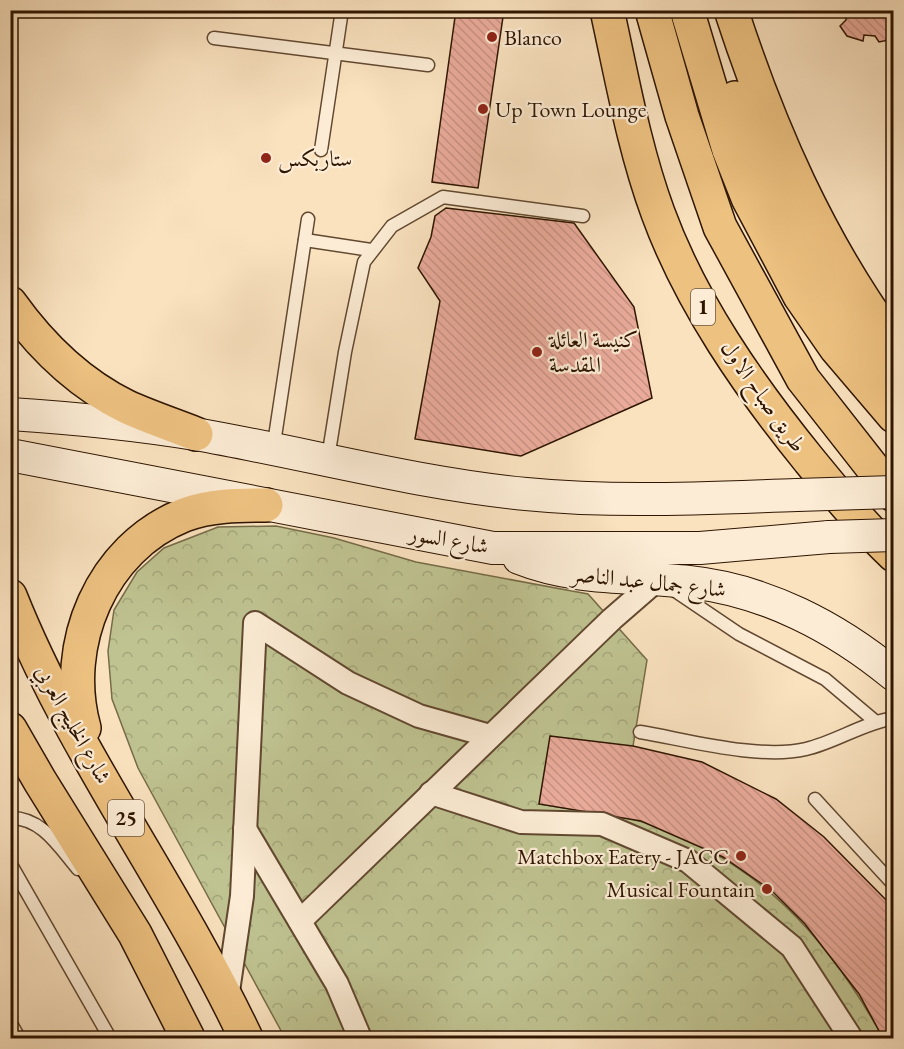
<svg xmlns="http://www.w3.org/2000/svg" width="904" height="1049" font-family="'EB Garamond',Amiri,serif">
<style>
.park{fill:url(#park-crowns);stroke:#766c48;stroke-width:1.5}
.building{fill:url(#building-back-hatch);stroke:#2e1500;stroke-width:1.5}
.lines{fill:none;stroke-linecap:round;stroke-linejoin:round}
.lane-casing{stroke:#614830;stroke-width:15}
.street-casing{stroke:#614830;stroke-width:26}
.secondary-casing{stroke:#2e1500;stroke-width:34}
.primary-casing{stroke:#2e1500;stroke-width:36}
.highway-casing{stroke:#2e1500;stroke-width:36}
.lane{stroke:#fcecd5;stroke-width:12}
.street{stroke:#fcecd5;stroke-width:22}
.secondary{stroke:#fcecd5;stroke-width:32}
.primary{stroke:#edc180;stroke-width:33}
.highway{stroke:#edc180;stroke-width:33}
.secondary-bridge-casing{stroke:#2e1500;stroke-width:34;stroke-linecap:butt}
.secondary-bridge{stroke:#fcecd5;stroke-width:32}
.poi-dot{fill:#8f2418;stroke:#fcecd5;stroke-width:2}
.labels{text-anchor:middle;stroke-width:4.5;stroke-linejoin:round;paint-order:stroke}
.shield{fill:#fcecd5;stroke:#6c5640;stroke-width:1.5}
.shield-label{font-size:21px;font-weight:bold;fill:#2e1500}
.poi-label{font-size:22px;fill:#2e1500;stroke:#fcecd5;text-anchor:start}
.street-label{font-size:22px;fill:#2e1500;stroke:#fcecd5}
</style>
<defs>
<pattern id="park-crowns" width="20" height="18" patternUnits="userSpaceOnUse" patternTransform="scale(1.5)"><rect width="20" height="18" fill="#bfc391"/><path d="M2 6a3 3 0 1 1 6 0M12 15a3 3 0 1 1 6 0" fill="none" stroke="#a4a77b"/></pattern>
<pattern id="building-back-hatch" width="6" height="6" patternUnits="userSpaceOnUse" patternTransform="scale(1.5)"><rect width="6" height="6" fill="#eaab9b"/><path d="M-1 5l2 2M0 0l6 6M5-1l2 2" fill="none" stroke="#c99284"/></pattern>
</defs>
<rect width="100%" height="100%" fill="#fae2bf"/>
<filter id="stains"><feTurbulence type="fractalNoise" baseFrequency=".00333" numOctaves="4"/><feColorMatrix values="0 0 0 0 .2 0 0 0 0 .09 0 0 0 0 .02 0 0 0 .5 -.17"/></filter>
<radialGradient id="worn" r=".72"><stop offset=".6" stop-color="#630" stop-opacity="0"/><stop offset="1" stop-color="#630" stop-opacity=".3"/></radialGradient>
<path class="park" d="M276 526 334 538 416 562 588 594 647 660 633 746 539 804C573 810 610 812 643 822 757 859 827 936 883 1038H285L138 768 112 699 108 651 114 610 137 572 164 548 218 527Z"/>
<g class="building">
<polygon points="456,10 504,10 478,188 432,182"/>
<polygon points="846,10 894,10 894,39 879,42 875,36 864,35 863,41 847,36 840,26 846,20"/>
<polygon points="446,208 574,223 634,307 652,398 521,456 415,439 440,301 418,268 431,237 435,216"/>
<polygon points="550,736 633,746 702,762 776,799 824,837 894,908 894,1038 883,1038 859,994 805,924 772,891 723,857 641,821 539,804"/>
</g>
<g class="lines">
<defs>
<g id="lane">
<polyline points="214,38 428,65"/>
<polyline points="321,150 342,10"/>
<polyline points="305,240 371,250"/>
<polyline points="273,450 308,219"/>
<polyline points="328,458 345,352 364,262 392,226 443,197 583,216"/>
<polyline points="671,588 739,634 825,679 876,722"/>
<path d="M640 732C688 740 760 760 806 749 836 742 863 723 894 718"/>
<polyline points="815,799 894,885"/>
<path d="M10 818C42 817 60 848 78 869"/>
<polyline points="10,863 110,1038"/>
<polyline points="10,1022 19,1038"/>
</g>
<g id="street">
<polyline points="431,793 521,822 602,824 688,861 792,947 851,1038"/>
<polyline points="245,829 337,984 360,1038"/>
<polyline points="300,921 612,619 658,579"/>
<polyline points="227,998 242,896 255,623 348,683 419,716 490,736"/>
</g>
<g id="secondary">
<path d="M10 414C72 418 134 424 195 434 305 453 414 483 526 494 617 503 706 498 797 495"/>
<polyline points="10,455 493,548 700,548 829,537"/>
<path d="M519 558C574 580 631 576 689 582 765 590 836 627 894 675"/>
</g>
<g id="primary">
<path d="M10 303C40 345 80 384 127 407 149 417 173 425 196 434"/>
<path d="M10 596C72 752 175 887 246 1038"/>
<path d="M84 728C61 645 101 548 184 515 210 505 239 505 266 505"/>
<polyline points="10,729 40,781 135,934 188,1038"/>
</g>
<g id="highway">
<path d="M607 10C622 78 634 148 658 213 691 303 749 386 809 460 836 493 862 525 894 555"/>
<polyline points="652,10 682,116 720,227 803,379 894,495"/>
<polyline points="687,10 729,150 748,198 800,296 836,348 894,416"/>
<path d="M731 10C770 130 819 242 894 344"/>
<polyline points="735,98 773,199 824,288 888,377"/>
</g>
</defs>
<use href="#lane" class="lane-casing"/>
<use href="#street" class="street-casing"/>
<use href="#secondary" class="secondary-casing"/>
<use href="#primary" class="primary-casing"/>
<use href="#highway" class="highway-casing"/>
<use href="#lane" class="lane"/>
<use href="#street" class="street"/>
<use href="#secondary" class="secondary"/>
<use href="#primary" class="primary"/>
<use href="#highway" class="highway"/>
<defs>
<g id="secondary-bridge">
<polyline points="797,495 894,492"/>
<polyline points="829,537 894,535"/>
</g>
</defs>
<use href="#secondary-bridge" class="secondary-bridge-casing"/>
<use href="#secondary-bridge" class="secondary-bridge"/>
</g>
<g class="poi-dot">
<circle cx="492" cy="37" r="6"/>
<circle cx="483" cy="109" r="6"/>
<circle cx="266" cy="158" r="6"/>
<circle cx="537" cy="352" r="6"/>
<circle cx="741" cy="856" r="6"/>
<circle cx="767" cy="889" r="6"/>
</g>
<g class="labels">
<g class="shield">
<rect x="691" y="289" width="24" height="36" rx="4.5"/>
<rect x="108" y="800" width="36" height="36" rx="4.5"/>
</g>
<g class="shield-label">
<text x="703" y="314">1</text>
<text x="126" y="825">25</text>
</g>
<g class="poi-label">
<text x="504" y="45">Blanco</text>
<text x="495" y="117">Up Town Lounge</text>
<text x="278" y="166">ستاربكس</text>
<text x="549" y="347">كنيسة العائلة<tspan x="549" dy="25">المقدسة</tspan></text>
<text x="729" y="864" text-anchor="end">Matchbox Eatery - JACC</text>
<text x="755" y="897" text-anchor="end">Musical Fountain</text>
</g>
<g class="street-label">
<text transform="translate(764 396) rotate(55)" y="8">طريق صباح الاول</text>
<text transform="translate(449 539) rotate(10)" y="8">شارع السور</text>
<text transform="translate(649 581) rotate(6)" y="8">شارع جمال عبد الناصر</text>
<text transform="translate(74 724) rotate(61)" y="8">شارع الخليج العربي</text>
</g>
</g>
<rect width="904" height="1049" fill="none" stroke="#fae2bf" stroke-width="36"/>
<rect x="12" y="12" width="880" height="1025" fill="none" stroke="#2e1500" stroke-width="3"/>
<rect x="18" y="18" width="868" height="1013" fill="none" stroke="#2e1500" stroke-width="1.5"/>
<rect width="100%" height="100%" filter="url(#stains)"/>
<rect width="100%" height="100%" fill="url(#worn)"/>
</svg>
